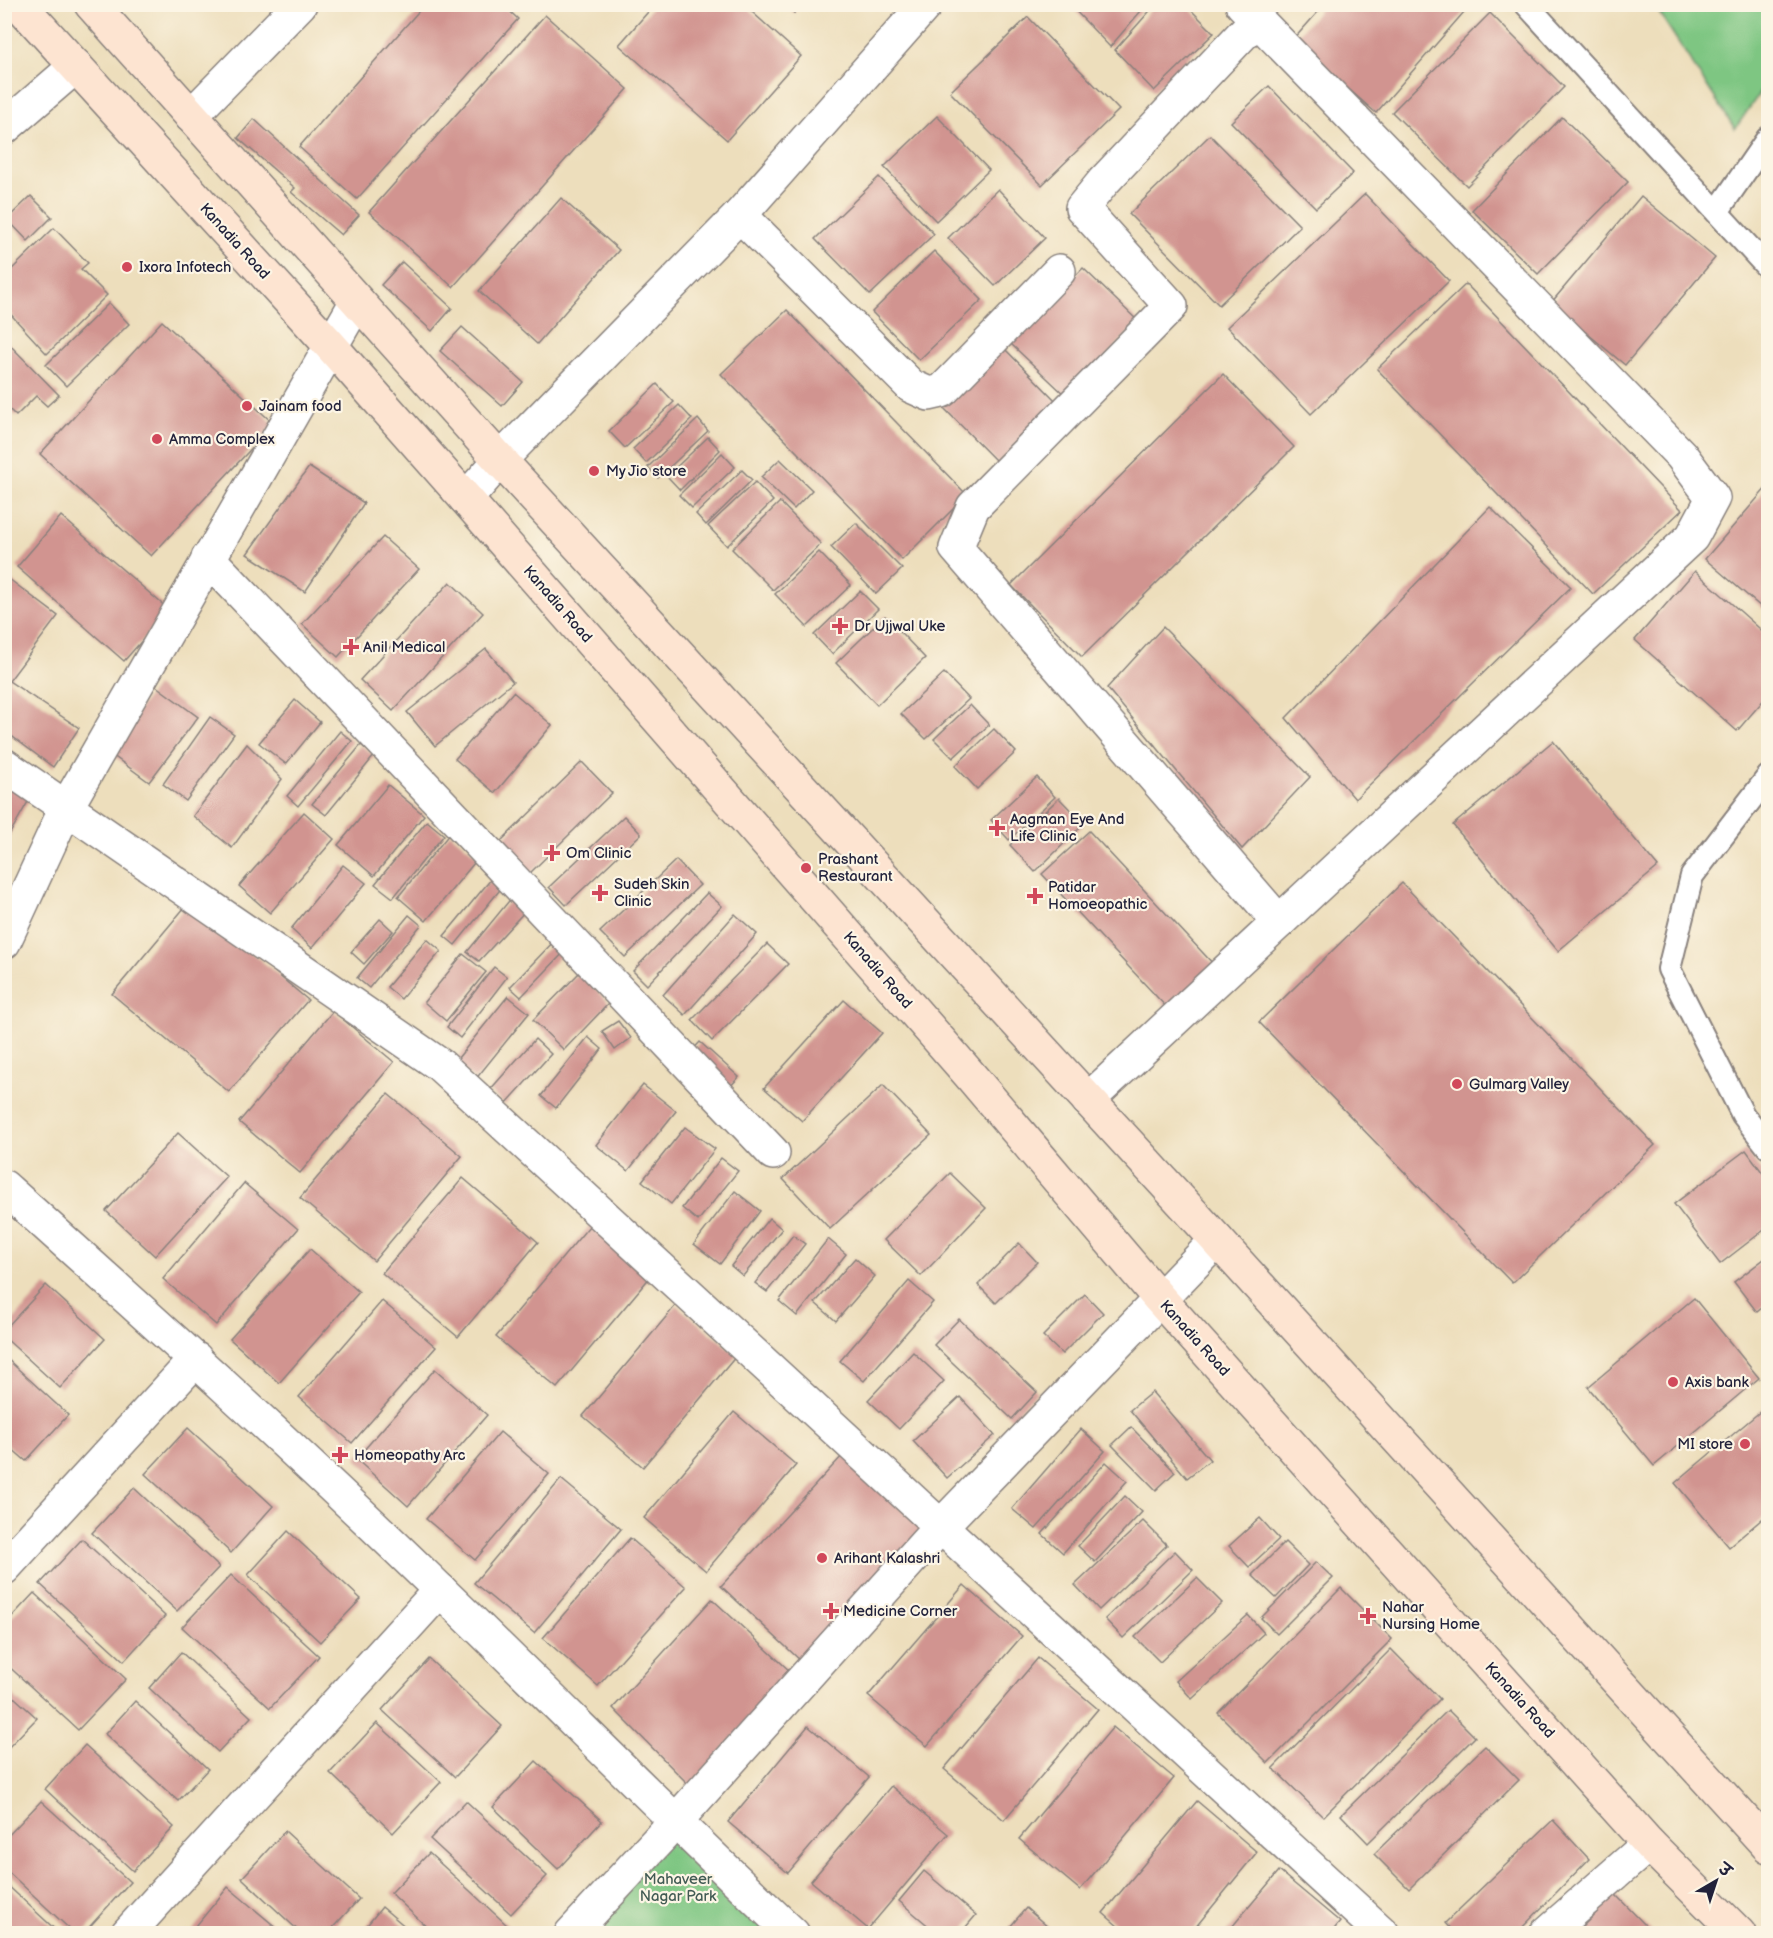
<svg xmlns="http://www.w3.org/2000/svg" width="1773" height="1938" font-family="'Balsamiq Sans','Playpen Sans Deva',sans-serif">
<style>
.green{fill:#7ec682;stroke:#50745e;stroke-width:1.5}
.building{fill:#d19490}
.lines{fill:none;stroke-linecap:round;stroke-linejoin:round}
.service-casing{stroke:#88807c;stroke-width:26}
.minor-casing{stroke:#88807c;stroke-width:36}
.secondary-casing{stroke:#88807c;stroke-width:36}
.service{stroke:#fff;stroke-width:22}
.minor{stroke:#fff;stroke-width:33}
.secondary{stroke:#fde4d1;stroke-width:33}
.poi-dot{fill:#d1495b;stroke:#fcf5e5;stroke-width:2}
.labels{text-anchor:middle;stroke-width:4.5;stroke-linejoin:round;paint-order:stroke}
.street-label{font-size:15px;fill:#22223b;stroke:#fcf5e5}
.poi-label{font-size:15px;fill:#22223b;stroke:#fcf5e5;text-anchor:start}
.park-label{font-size:15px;fill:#425b54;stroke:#fcf5e5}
</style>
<rect width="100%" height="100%" fill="#fcf5e5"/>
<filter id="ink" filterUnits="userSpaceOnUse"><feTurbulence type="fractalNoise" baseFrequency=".0167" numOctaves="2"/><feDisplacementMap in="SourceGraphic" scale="12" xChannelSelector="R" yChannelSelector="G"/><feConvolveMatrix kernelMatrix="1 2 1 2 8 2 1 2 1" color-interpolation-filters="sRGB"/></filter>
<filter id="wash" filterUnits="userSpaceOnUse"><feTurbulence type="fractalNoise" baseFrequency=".008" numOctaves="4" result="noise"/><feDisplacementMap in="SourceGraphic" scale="24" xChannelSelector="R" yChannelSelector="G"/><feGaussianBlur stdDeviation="1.35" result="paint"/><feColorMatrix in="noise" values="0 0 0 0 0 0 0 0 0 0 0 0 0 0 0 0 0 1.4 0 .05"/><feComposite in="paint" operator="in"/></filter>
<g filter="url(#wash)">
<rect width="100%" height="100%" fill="#eddebc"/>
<g class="green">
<polygon points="1654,5 1768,5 1768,81 1735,129"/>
<polygon points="675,1822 793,1934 571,1934"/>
</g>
<g id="blocks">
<g class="building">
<polygon points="425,4 502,4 518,19 357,199 299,147"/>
<polygon points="655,4 743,4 801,56 727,140 619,45"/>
<polygon points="785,4 801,4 794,13"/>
<polygon points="1069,4 1147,4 1110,47"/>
<polygon points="1156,4 1185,4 1214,33 1154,91 1115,50"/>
<polygon points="1325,4 1471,4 1376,113 1293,40"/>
<polygon points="1490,13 1564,87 1467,186 1392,112"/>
<polygon points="545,15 628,89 453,287 369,212"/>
<polygon points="1028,17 1119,110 1042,185 950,92"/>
<polygon points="1269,86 1353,173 1316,208 1231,122"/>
<polygon points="937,116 989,170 936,221 884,167"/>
<polygon points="1562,117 1628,182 1538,274 1472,210"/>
<polygon points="254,119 359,215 341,235 291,192 295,188 238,138"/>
<polygon points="1210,135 1300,226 1219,305 1129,214"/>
<polygon points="879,177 934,234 870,295 815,239"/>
<polygon points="998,189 1045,238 995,286 948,238"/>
<polygon points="1365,194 1449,281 1311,414 1227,327"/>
<polygon points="31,196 52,217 28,241 7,219"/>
<polygon points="1641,196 1715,258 1625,365 1551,303"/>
<polygon points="561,198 619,250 537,344 479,291"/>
<polygon points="54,228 88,263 81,269 107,295 47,354 4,307 4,277"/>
<polygon points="934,251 982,300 919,360 872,312"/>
<polygon points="402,262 452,308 432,331 381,285"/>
<polygon points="1083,268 1139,322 1067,397 1010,343"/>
<polygon points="1466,284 1682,510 1593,594 1377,369"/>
<polygon points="109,303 129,324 66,386 46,365"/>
<polygon points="787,310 967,495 902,560 721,374"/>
<polygon points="162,321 274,424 151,556 40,454"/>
<polygon points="462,327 523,382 502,406 440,351"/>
<polygon points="4,339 59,395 47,406 36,396 16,416 4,404"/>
<polygon points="1000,344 1059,404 998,463 939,403"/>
<polygon points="1223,374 1294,447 1082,657 1011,585"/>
<polygon points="657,384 674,402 625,448 609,431"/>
<polygon points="679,405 692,419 646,463 633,449"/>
<polygon points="698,419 708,431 658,478 648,467"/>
<polygon points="708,437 720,450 680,490 667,476"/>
<polygon points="722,453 735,467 692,508 679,495"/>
<polygon points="780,459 812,490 794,509 761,477"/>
<polygon points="309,467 364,503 305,592 247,554"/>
<polygon points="742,470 752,480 706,525 696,514"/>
<polygon points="755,482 773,501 727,546 708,526"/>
<polygon points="1767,487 1768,488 1768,613 1705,559"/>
<polygon points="780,502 821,544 773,590 732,549"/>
<polygon points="1490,507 1571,587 1355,799 1286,718"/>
<polygon points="61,516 169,610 124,661 17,567"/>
<polygon points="856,523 902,569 876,594 831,547"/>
<polygon points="383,537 419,569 338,657 302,624"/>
<polygon points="819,552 851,585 807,627 775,594"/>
<polygon points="1695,571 1768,636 1768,695 1737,731 1635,640"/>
<polygon points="5,576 58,616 9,681 79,728 53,767 5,731"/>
<polygon points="450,582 483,613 393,711 360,680"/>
<polygon points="860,591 878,609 832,654 814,635"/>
<polygon points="885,616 925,658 877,705 836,663"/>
<polygon points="1163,627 1310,777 1242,849 1107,688"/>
<polygon points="486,649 513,682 435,746 407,712"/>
<polygon points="944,673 969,699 926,739 901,714"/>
<polygon points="156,686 198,717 149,782 108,752"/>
<polygon points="513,692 552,725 495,793 455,759"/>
<polygon points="295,700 320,722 286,764 259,743"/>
<polygon points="970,705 989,725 953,758 934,739"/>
<polygon points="210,717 234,734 186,801 163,784"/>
<polygon points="994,729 1016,752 977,789 955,766"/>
<polygon points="340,731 352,741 298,806 287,796"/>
<polygon points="1553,741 1658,867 1558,951 1453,825"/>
<polygon points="247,744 282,779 232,848 193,816"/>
<polygon points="361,745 374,756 326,815 312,804"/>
<polygon points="582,762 612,793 530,873 500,842"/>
<polygon points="4,775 34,791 4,844"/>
<polygon points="1037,777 1055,797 1009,840 991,820"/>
<polygon points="388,785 424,815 374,876 338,845"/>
<polygon points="1059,798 1084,824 1035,872 1010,845"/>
<polygon points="304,812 334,839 270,913 239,886"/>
<polygon points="624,816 641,834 566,905 549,887"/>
<polygon points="427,821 444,835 393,898 375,884"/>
<polygon points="1089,831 1217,968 1170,1011 1042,874"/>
<polygon points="450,833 479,857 426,921 398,897"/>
<polygon points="676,860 700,885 625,957 600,932"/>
<polygon points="343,865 366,883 312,948 291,929"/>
<polygon points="497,872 508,880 455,945 444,936"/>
<polygon points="1402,883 1655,1145 1512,1283 1259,1022"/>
<polygon points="707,893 722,906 647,985 633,971"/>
<polygon points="513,896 528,908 479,961 467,952"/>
<polygon points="190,901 308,1000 229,1092 112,994"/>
<polygon points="735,914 757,934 685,1015 663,995"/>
<polygon points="409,915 421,925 369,988 357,978"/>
<polygon points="380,919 393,931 364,964 351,952"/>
<polygon points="557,938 568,948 521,997 510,987"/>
<polygon points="427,939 441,951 401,999 387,987"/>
<polygon points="767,944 788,964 712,1041 692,1020"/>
<polygon points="463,954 486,972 446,1021 424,1002"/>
<polygon points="494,967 507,977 460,1038 447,1027"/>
<polygon points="579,973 609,1003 564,1050 533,1020"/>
<polygon points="508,996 529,1013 475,1080 454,1063"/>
<polygon points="844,1000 882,1033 802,1121 764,1088"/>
<polygon points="333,1011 394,1062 300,1173 239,1122"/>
<polygon points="618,1021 631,1038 615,1050 602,1031"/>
<polygon points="588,1037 602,1049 556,1108 541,1096"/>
<polygon points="535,1039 551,1054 505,1105 489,1091"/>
<polygon points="700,1042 739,1077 727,1090 688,1055"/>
<polygon points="643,1085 676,1111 628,1171 596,1145"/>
<polygon points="883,1085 931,1135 830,1229 783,1179"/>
<polygon points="388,1094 462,1156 374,1261 300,1198"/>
<polygon points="685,1127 715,1149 671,1204 642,1181"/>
<polygon points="178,1133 227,1177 155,1256 106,1211"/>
<polygon points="1746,1150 1768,1180 1768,1227 1720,1264 1674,1204"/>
<polygon points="721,1158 738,1171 698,1221 682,1208"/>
<polygon points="950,1173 986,1208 921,1276 884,1240"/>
<polygon points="463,1178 538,1242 458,1337 382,1273"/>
<polygon points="244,1183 298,1229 216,1325 163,1279"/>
<polygon points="735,1191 760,1211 720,1264 694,1244"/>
<polygon points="769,1218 782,1229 743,1276 731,1266"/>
<polygon points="590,1225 651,1276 557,1388 496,1337"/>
<polygon points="793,1235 805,1244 767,1292 755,1283"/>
<polygon points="828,1239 846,1254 797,1316 779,1301"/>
<polygon points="1019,1243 1037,1262 996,1303 978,1285"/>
<polygon points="310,1249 359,1292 279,1383 230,1339"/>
<polygon points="1768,1256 1768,1303 1757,1312 1734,1282"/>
<polygon points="855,1258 875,1276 836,1321 815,1303"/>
<polygon points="909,1281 933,1302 864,1381 840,1361"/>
<polygon points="46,1285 105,1339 60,1388 4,1337 4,1330"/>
<polygon points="1085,1294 1103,1313 1062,1354 1043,1336"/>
<polygon points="1694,1298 1759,1378 1654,1466 1588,1387"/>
<polygon points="382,1301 436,1347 352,1443 299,1397"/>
<polygon points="676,1305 737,1355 643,1467 583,1416"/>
<polygon points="959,1319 1037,1392 1012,1419 934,1345"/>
<polygon points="913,1352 944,1381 899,1429 868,1400"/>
<polygon points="4,1356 68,1415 26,1461 4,1442"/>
<polygon points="435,1369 487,1415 408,1506 356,1459"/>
<polygon points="1152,1392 1210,1460 1187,1478 1130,1410"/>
<polygon points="960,1397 995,1435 947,1478 913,1441"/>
<polygon points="1768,1405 1768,1514 1729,1547 1675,1483"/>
<polygon points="734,1412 796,1465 706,1571 644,1518"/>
<polygon points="1131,1427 1175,1472 1156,1490 1112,1445"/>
<polygon points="188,1428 273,1506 231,1553 145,1474"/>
<polygon points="1081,1429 1105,1451 1036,1529 1012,1509"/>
<polygon points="500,1432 549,1474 475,1560 426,1519"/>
<polygon points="844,1454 923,1529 801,1661 721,1586"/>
<polygon points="1106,1462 1127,1481 1063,1553 1042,1534"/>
<polygon points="561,1479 621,1529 534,1633 474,1583"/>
<polygon points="134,1488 219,1567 177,1611 92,1533"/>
<polygon points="1125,1496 1142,1512 1095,1562 1078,1546"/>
<polygon points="1260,1518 1279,1539 1249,1567 1229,1546"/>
<polygon points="1143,1521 1167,1545 1099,1610 1075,1585"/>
<polygon points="288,1531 361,1599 320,1642 248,1575"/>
<polygon points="630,1538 686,1587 598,1686 543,1638"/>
<polygon points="82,1539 165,1616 124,1661 40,1584"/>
<polygon points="1285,1542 1308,1565 1276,1598 1252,1575"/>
<polygon points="1175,1551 1193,1570 1123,1638 1105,1619"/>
<polygon points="1316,1562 1333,1578 1277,1634 1261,1618"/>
<polygon points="231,1575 319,1656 270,1708 182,1627"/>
<polygon points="1197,1578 1222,1603 1160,1662 1135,1637"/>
<polygon points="964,1585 1022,1636 927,1746 868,1696"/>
<polygon points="1341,1588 1392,1639 1268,1763 1218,1713"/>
<polygon points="34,1593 126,1679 78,1730 4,1662 4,1625"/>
<polygon points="712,1599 792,1673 690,1786 613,1708"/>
<polygon points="1248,1615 1264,1633 1192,1699 1176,1681"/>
<polygon points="1391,1649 1440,1699 1323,1817 1273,1768"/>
<polygon points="181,1652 251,1717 218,1752 149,1688"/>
<polygon points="1038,1658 1098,1709 1004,1820 944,1769"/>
<polygon points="429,1659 502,1726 455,1777 382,1710"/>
<polygon points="4,1688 37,1718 4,1752"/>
<polygon points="135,1701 208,1769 178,1801 105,1734"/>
<polygon points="1448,1710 1475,1737 1368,1843 1341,1815"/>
<polygon points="377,1723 441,1782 393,1833 330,1773"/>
<polygon points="808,1726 869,1777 788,1873 728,1822"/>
<polygon points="1113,1727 1174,1778 1080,1890 1019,1839"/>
<polygon points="85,1745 174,1827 133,1871 45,1789"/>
<polygon points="1485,1746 1519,1780 1409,1889 1374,1854"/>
<polygon points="536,1761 602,1821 558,1869 493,1807"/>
<polygon points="891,1786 948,1834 868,1929 811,1881"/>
<polygon points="41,1801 130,1882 83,1934 75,1934 4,1868 4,1840"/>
<polygon points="466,1801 547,1876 511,1914 430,1839"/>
<polygon points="1197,1801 1257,1852 1190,1934 1127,1934 1103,1913"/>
<polygon points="1553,1820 1589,1859 1516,1934 1455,1934 1445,1923"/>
<polygon points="285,1831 359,1899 327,1934 302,1934 242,1878"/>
<polygon points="429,1853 508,1926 501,1934 434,1934 391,1893"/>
<polygon points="924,1871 976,1915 960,1934 938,1934 899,1901"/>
<polygon points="1279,1871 1340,1922 1330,1934 1226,1934"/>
<polygon points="4,1882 60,1934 4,1934"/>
<polygon points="228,1887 284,1934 192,1934 191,1932"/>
<polygon points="1615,1894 1651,1931 1649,1934 1575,1934"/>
<polygon points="382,1907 414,1934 360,1934"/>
<polygon points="1026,1908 1056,1934 1004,1934"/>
</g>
</g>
</g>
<g filter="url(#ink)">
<use href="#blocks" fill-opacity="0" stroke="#88807c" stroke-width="1.5"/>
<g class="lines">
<defs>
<g id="service">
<polyline points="1526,4 1768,268"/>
<polyline points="1717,212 1768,138"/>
<polyline points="1768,777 1692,876 1669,969 1743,1115 1768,1147"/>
</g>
<g id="minor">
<polyline points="1257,19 1104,181 1082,208 1171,306 973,507 956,548 1279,922"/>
<polyline points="191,116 300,4"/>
<polyline points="4,128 76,66"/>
<polyline points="740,215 911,386 929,394 942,391 1059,271"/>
<polyline points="466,499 500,460 740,215 926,4"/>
<polyline points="208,558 773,1153"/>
<polyline points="4,765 440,1065 1383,1934"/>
<polyline points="4,942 66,808 357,301"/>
<polyline points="1088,1100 1692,537 1713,498 1681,455 1242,4"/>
<path d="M4 1187C152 1320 299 1452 441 1591 559 1705 674 1822 793 1934"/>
<polyline points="4,1568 196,1359"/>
<polyline points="127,1934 440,1590"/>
<polyline points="571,1934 675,1822 941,1526 1217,1240"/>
<polyline points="1546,1934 1649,1844"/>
</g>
<g id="secondary">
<polyline points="19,4 330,345 466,499 969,1074 1159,1298 1649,1844 1739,1934"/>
<polyline points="91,4 500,460 1217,1240 1768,1846"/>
</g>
</defs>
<use href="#service" class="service-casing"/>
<use href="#minor" class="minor-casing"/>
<use href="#secondary" class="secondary-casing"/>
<use href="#service" class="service"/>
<use href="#minor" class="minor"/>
<use href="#secondary" class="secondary"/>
</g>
</g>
<g class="poi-dot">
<circle cx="127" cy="267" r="6"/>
<circle cx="247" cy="406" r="6"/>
<circle cx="157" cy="439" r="6"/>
<circle cx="594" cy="471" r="6"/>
<path d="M837 617h6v6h6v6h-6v6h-6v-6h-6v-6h6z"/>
<path d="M348 638h6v6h6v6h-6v6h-6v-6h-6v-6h6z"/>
<path d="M994 819h6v6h6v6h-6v6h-6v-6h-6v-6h6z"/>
<path d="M549 844h6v6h6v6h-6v6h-6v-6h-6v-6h6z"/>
<circle cx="806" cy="868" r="6"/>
<path d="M597 884h6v6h6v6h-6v6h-6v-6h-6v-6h6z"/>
<path d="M1032 887h6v6h6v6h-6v6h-6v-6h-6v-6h6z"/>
<circle cx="1457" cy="1084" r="6"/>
<circle cx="1673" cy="1382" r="6"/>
<circle cx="1745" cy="1444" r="6"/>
<path d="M337 1446h6v6h6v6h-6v6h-6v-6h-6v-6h6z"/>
<circle cx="822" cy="1558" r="6"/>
<path d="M828 1602h6v6h6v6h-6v6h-6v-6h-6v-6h6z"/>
<path d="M1365 1607h6v6h6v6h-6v6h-6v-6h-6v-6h6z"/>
</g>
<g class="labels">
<g class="street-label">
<text transform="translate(235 241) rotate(48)" y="5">Kanadia Road</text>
<text transform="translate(558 604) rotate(49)" y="5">Kanadia Road</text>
<text transform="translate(878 970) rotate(49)" y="5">Kanadia Road</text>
<text transform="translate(1195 1338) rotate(48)" y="5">Kanadia Road</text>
<text transform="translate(1520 1700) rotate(48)" y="5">Kanadia Road</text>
</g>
<g class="poi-label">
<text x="139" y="272">Ixora Infotech</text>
<text x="259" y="411">Jainam food</text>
<text x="169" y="444">Amma Complex</text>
<text x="606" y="476">My Jio store</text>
<text x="854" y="631">Dr Ujjwal Uke</text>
<text x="363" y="652">Anil Medical</text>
<text x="1010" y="824">Aagman Eye And<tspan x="1010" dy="17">Life Clinic</tspan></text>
<text x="566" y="858">Om Clinic</text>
<text x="818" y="864">Prashant<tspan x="818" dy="17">Restaurant</tspan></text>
<text x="614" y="889">Sudeh Skin<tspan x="614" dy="17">Clinic</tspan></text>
<text x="1048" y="892">Patidar<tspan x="1048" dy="17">Homoeopathic</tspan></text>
<text x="1469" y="1089">Gulmarg Valley</text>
<text x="1685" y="1387">Axis bank</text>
<text x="1733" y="1449" text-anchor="end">MI store</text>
<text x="354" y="1460">Homeopathy Arc</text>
<text x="834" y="1563">Arihant Kalashri</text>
<text x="1382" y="1612">Nahar<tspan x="1382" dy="17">Nursing Home</tspan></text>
<text x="843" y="1616">Medicine Corner</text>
</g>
<g class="park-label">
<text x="678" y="1884">Mahaveer<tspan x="678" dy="17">Nagar Park</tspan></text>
</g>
</g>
<rect width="1773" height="1938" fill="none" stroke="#fcf5e5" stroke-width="24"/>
<g transform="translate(1716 1881) rotate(39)" stroke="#fcf5e5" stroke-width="4.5" paint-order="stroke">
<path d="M0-4.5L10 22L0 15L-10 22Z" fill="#22223b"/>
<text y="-9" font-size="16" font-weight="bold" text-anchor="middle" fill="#22223b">उ</text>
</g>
</svg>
